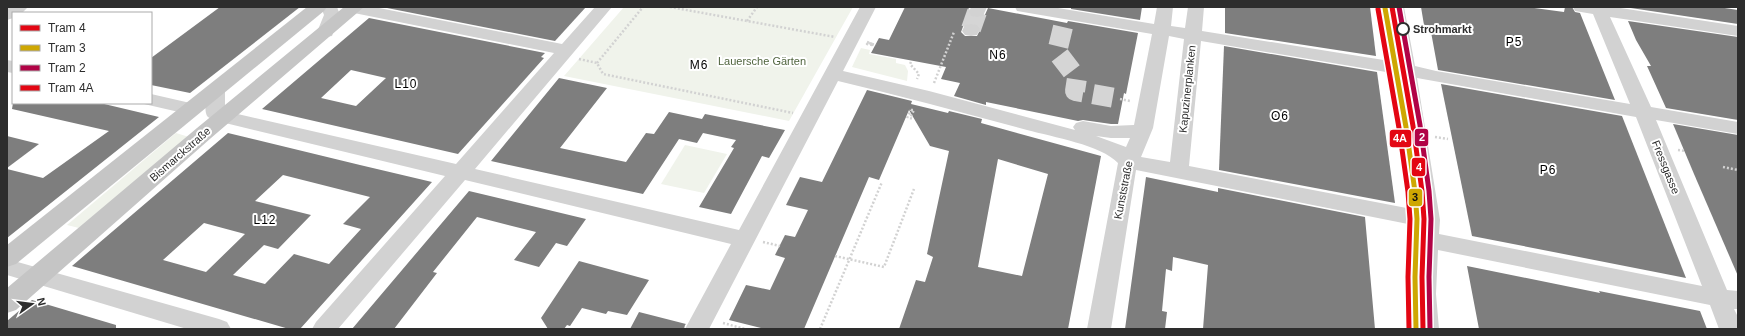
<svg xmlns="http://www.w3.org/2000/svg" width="1745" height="336" font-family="Helvetica,sans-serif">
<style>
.green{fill:#f0f3eb}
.building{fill:#7e7e7e;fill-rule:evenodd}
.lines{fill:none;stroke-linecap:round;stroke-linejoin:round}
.minor-tunnel{stroke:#d5d5d5;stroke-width:20;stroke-dasharray:20 10;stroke-linecap:butt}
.path{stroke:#d2d2d2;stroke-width:2.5;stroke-dasharray:2 2;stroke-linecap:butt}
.minor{fill:#d2d2d2;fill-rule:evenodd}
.major{fill:#c5c5c5;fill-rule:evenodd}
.path-bridge{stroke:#d2d2d2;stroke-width:2.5;stroke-dasharray:2 2;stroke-linecap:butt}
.tram-1-casing{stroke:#fff;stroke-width:8}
.tram-2-casing{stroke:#fff;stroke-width:8}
.tram-3-casing{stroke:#fff;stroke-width:8}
.tram-4-casing{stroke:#fff;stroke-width:8}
.tram-1{stroke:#e30613;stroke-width:5}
.tram-2{stroke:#cea702;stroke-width:5}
.tram-3{stroke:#b10346;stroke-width:5}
.tram-4{stroke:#e30613;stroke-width:5}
.stop-dot{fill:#fff;stroke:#2d2d2d;stroke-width:2}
.labels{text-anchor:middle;stroke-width:4;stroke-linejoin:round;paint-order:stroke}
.stop-label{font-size:11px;font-weight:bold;fill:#2d2d2d;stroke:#fff;text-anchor:start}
.park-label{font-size:11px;fill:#50643e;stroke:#fff}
.street-label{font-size:11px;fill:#2d2d2d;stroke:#fff}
.neighbourhood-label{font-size:12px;letter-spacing:1px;fill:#000;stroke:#fff}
.line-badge{stroke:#fff;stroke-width:1.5}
.badge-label{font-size:11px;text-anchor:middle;font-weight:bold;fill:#fff}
.pale-badge-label{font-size:11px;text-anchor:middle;font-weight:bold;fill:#111}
</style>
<rect width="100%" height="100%" fill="#fff"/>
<g class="green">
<polygon points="624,7 853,7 789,121 564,76"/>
<polygon points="861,48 870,50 869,54 896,59 896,63 905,65 908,71 907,81 852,67"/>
<polygon points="176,133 189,137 79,228 67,225"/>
<polygon points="685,145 727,154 704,193 661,184"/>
</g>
<g class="building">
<polygon points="220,7 300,7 190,93 151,85 151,58"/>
<polygon points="382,7 586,7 555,41"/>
<path d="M905 7H969L968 11 970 17 977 18 984 17 988 8 1067 23 1068 21 1138 33 1126 94 1124 93 1118 124H1111L1083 120 1078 121 986 102V105L954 96 960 83 941 79 946 67 871 53 879 38 889 40ZM971 23 977 24 981 28 977 36H965L961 32 964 24Z"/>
<polygon points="1071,7 1142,7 1140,20 1071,9"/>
<polygon points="1225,7 1370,7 1376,56 1225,33"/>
<polygon points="1421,7 1527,7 1564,12 1565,7 1572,7 1575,12 1580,13 1615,100 1438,70 1431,32 1425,31"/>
<polygon points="1624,7 1718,7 1738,10 1738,24"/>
<path d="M369 18 545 53 541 57 544 58 458 154 262 109ZM351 70 386 78 356 106 321 98Z"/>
<polygon points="1628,21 1738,37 1738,120 1666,108 1647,66 1651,66 1636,40"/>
<polygon points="1224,46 1377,72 1395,203 1219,170"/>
<polygon points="559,78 607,88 560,148 626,162 646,133 654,134 669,112 702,119 705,114 785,130 769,158 762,156 731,214 699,207 734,148 731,147 736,140 703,133 697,143 679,139 643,194 491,161"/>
<polygon points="1441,84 1622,116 1686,278 1472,236"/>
<path d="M867 90 912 101 911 104 948 113 949 111 982 119 981 123 1101 156 1068 329H899L916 280 925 282 933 257 927 254 949 151 930 146 909 110 879 180 869 177 804 329H765L729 320 746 285 770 290 785 258 775 255 785 235 795 237 808 210 786 205 800 177 822 182ZM998 159 1048 174 1022 276 978 267Z"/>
<polygon points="13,103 100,103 159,117 7,238 7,169 43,178 109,131 12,109"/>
<polygon points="1673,124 1738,135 1738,276 1694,174"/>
<path d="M228 133 360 165 432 182 300 329H289L72 266ZM283 175 370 197 343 224 361 229 329 264 294 254 265 284 233 275 264 245 278 249 311 215 255 201ZM204 223 245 234 206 272 163 260Z"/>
<polygon points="7,136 39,144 7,168"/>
<polygon points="1146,177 1218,192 1218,188 1365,217 1375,329 1203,329 1208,265 1173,257 1172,271 1166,269 1162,311 1167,312 1165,329 1125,329"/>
<polygon points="469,191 586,219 567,246 556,243 539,267 514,260 536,232 477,217 433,272 437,273 394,329 352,329"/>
<polygon points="579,261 649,280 627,315 608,311 606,314 582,308 570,326 567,325 564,329 548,329 541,318"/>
<polygon points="1467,266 1600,293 1599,291 1700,311 1707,329 1479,329"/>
<polygon points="32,300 116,325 116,329 7,329 7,321"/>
<polygon points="639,312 686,324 685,325 684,329 630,329"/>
</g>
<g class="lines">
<g class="minor-tunnel">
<polyline points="1063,27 1057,52 1077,78 1075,91 1120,99"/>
<polyline points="971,29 977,12"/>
</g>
<g class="path">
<polyline points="670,7 835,37"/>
<polyline points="747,21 757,7"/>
<polyline points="867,42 872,44"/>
<polygon points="869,43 872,44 872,45 867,44"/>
<polyline points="579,59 597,63 603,74 793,113"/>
<polyline points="911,62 910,64 919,74 917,79"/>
<polyline points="597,63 643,7"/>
<polyline points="934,83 954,32"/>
<polyline points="1120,99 1130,101"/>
<polyline points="911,110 914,110 910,118 913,119"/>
<polyline points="907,118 911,110"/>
<polyline points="1435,137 1448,139"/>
<polyline points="1678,150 1685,151"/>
<polyline points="1723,167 1738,170"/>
<polyline points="763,242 780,246"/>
<polyline points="835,256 884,267 914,189"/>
<polyline points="723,323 745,329"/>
<polyline points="820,329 882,182"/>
</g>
<g class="minor">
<polygon points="8,7 28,7 22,13 13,13 13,18 7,20 7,8"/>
<polygon points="321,7 337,7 340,15 332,36 326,37 320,36 317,32 324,15"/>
<path d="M346 7H374L562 44 595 7H612L475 169 739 230 860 7H876L843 71 929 91 1075 130 1073 127 1076 123 1083 121 1111 126 1134 125 1152 34 1023 12 1017 11 1015 7H1052L1154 24 1157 7H1173L1171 26 1185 28 1188 7H1204L1202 31 1396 62 1388 7H1404L1415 66 1436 71 1630 104 1593 14 1575 11 1573 7H1614L1738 26V36L1610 17 1651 107 1738 122V134L1656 120 1727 290 1738 291V309H1734L1738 317V329H1719L1710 305 1438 250 1436 294 1439 329H1415L1414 294 1418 226 1136 170 1111 329H1087L1118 163C1101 145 1053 137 1027 130 964 113 901 96 838 81L709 329H685L731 244 465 180 338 329H312L316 322 445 176 217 121C215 120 210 119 208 117 203 113 206 91 210 86L216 84 222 86 225 90V110L229 112 456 164 554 53 354 13 348 12ZM1169 36 1184 39 1170 162 1141 157 1153 128ZM1201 41 1398 74 1417 210 1189 166ZM1417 78 1636 117 1702 286 1439 234 1440 220ZM1096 136 1111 138H1130L1126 147Z"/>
<polygon points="971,7 987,7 983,16 977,17 971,16 969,12"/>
<polygon points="971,24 977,25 980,29 977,35 971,36 965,35 962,31 965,25"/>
<polygon points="7,60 13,61 13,73 7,72"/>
<polygon points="151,94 199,105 201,109 199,113 192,115 144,104 144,103 151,103"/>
<polygon points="7,259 219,319 227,322 231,329 187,329 7,275"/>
</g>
<g class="major">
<polygon points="307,7 327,7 324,11 16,264 7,267 7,245"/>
<polygon points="344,7 364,7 211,138 16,310 7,313 7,288 197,128"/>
</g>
<polyline class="path-bridge" points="872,44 876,45"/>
<defs>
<polyline id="tram-1" points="1392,7 1413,126 1422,191 1424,219 1422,277 1423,329"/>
<polyline id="tram-2" points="1385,8 1406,127 1415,192 1417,219 1415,277 1416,329"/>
<polyline id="tram-3" points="1399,7 1420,125 1429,191 1431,219 1429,277 1430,329"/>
<polyline id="tram-4" points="1378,9 1399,128 1408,192 1410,219 1408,277 1409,329"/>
</defs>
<use href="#tram-1" class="tram-1-casing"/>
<use href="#tram-2" class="tram-2-casing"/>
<use href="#tram-3" class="tram-3-casing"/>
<use href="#tram-4" class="tram-4-casing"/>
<use href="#tram-1" class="tram-1"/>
<use href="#tram-2" class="tram-2"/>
<use href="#tram-3" class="tram-3"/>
<use href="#tram-4" class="tram-4"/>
</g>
<circle class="stop-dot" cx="1403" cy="29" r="6"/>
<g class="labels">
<g class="stop-label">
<text x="1413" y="33">Strohmarkt</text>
</g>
<g class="park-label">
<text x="762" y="65">Lauersche Gärten</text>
</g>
<g class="street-label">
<text transform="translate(1187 89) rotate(-84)" y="4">Kapuzinerplanken</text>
<text transform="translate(180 154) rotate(-41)" y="4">Bismarckstraße</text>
<text transform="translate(1666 167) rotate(68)" y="4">Fressgasse</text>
<text transform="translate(1123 190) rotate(-79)" y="4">Kunststraße</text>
</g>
<g class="neighbourhood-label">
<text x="1514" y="46">P5</text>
<text x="998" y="59">N6</text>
<text x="699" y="69">M6</text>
<text x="406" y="88">L10</text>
<text x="1280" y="120">O6</text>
<text x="1548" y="174">P6</text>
<text x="265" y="224">L12</text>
</g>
</g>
<g class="line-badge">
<rect x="1414" y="128" width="15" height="19" rx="4" fill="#b10346"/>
<rect x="1389" y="129" width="23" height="19" rx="4" fill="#e30613"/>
<rect x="1411" y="157" width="15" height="20" rx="4" fill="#e30613"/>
<rect x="1408" y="188" width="15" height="19" rx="4" fill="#cea702"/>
</g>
<g class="badge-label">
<text x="1422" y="141">2</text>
<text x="1400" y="142">4A</text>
<text x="1419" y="171">4</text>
</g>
<g class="pale-badge-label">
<text x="1415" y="201">3</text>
</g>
<rect width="1745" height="336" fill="none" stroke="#2d2d2d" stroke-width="16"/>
<rect x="12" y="12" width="140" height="92" fill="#ffffff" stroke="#ababab"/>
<rect x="20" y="25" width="20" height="6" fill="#e30613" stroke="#ababab"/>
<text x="48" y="32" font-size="12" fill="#2d2d2d">Tram 4</text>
<rect x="20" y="45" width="20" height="6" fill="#cea702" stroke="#ababab"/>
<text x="48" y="52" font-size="12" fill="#2d2d2d">Tram 3</text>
<rect x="20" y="65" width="20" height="6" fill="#b10346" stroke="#ababab"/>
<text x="48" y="72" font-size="12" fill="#2d2d2d">Tram 2</text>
<rect x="20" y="85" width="20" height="6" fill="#e30613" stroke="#ababab"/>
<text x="48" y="92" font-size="12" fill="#2d2d2d">Tram 4A</text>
<g transform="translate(32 304) rotate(76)" stroke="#ffffff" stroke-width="3" paint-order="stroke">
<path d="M0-3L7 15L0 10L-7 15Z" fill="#2d2d2d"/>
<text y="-6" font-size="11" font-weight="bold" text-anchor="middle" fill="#2d2d2d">N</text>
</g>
</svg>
